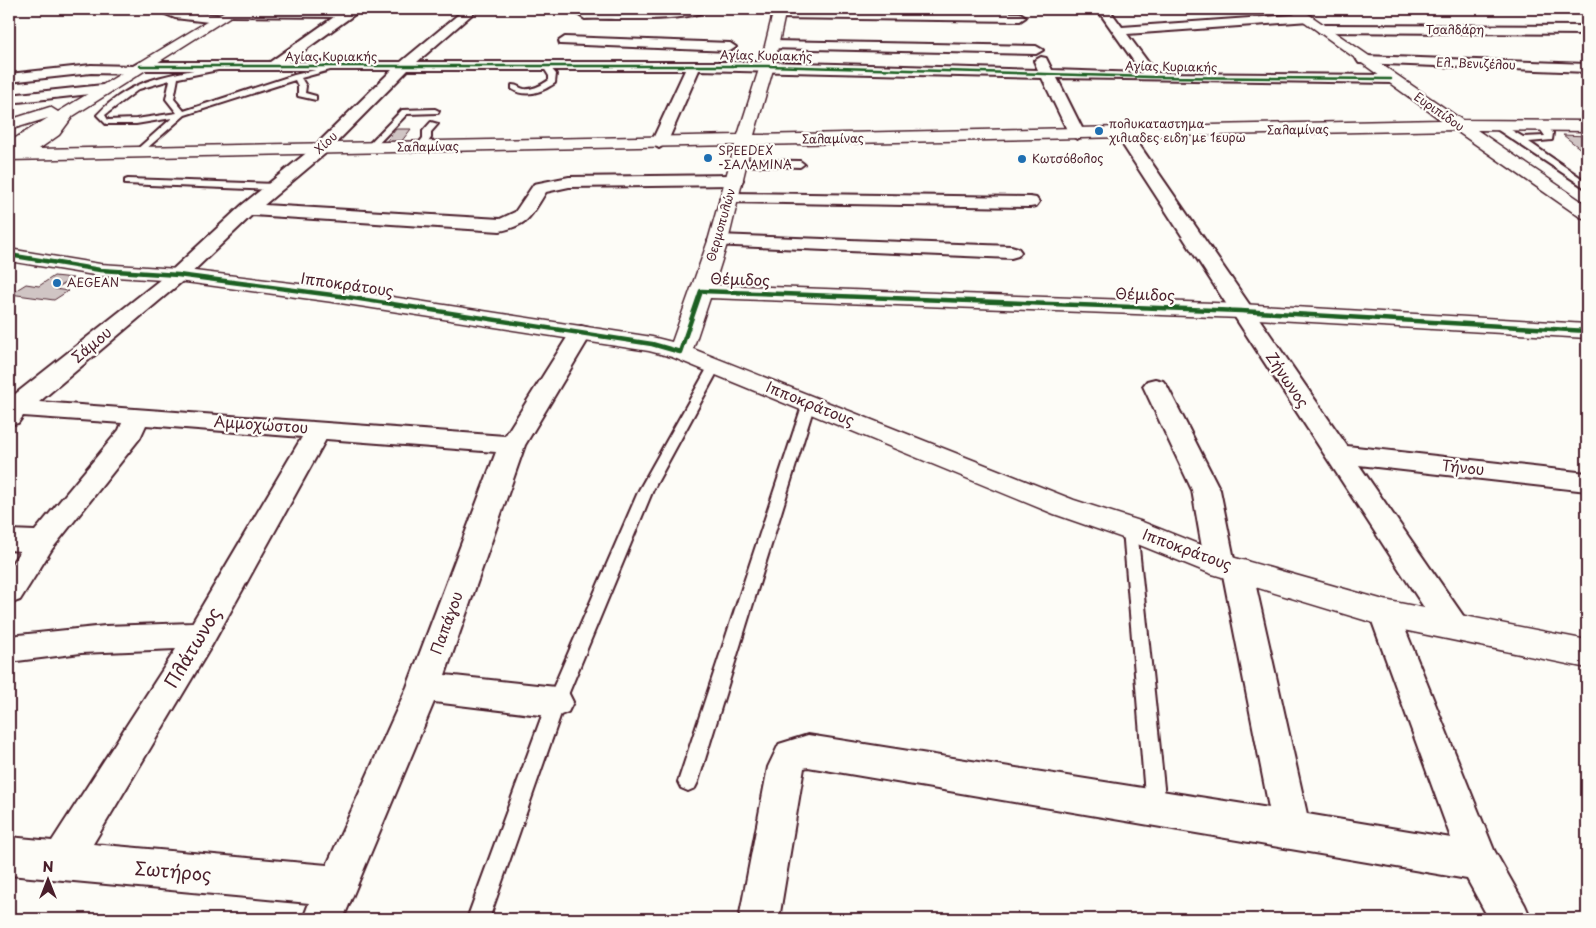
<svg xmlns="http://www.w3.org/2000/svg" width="1596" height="928" font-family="'Playpen Sans',sans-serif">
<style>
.building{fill:#d0c5c4;stroke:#4a1f2b}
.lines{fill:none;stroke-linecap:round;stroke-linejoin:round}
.lane-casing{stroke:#4a1f2b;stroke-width:4}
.street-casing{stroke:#4a1f2b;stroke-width:4}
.secondary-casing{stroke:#4a1f2b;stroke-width:3}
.lane{fill:#fdfcf7;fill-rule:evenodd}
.street{fill:#fdfcf7;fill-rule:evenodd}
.secondary{fill:#fdfcf7;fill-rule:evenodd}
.cycleway-far1-casing{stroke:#fdfcf7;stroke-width:4}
.cycleway-casing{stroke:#fdfcf7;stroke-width:7}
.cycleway-far1{stroke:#1b5e20;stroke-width:2.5}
.cycleway{stroke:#1b5e20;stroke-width:4.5}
.poi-dot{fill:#1f6fb2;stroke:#fdfcf7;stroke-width:2}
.labels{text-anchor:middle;stroke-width:4.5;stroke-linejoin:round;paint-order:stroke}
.far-street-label{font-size:12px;fill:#4a1f2b;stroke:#fdfcf7}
.far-poi-label{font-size:12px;fill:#4a1f2b;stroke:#fdfcf7;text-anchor:start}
.street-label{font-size:15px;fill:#4a1f2b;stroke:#fdfcf7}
.near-street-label{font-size:18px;fill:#4a1f2b;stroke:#fdfcf7}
</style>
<rect width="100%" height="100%" fill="#fdfcf7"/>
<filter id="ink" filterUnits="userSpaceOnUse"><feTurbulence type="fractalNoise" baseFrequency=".02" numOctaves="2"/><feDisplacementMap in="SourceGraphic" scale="10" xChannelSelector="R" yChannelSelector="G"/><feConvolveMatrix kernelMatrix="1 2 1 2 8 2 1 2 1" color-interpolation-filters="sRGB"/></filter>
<g filter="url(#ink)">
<g class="building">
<polygon points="396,129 411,129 401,142 386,142"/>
<polygon points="1563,135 1587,136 1587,154"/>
<polygon points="54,276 73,278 55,289 68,291 54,300 10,294 26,284 39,286"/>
</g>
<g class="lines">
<defs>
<g id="lane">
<path d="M220 65 223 69 178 78 174 99 184 111 294 75 337 65 341 67 301 78 306 86 305 93 316 96V100L298 96V86L295 80 282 84 185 115 138 156 135 155V151L172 118 136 124H106L97 115C133 76 172 75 220 65ZM170 80 166 99 177 113 136 119 108 120 105 115 139 89Z"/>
<path d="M542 65H548L556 74 555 83C542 92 526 98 512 89V85C518 85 519 88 524 89 533 90 542 85 549 80V76Z"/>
<polygon points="435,109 439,111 438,113 407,114 372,150 365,148 402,110"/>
<polygon points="431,122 438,124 431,132 431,138 423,149 417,149 416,147 423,138 423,131"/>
<polygon points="1495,124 1501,124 1523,137 1545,136 1538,126 1545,124 1553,133 1552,140 1529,142 1587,182 1587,189 1495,128"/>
<polygon points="740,160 800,161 804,164 800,167 737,165 736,163"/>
<polygon points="128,179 275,184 280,187 275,190 125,184 125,180"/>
<polygon points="714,363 720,367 653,490 565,702 489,919 467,919 547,702 639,490 708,367"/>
<polygon points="809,399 815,403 698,782 695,788 688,791 681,788 678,782 803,403"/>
<polygon points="1130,524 1135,525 1137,529 1166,807 1163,814 1156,816 1149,814 1146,807 1123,529 1125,525"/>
</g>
<g id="street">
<polygon points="153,9 170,9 217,15 223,19 217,23 175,18"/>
<path d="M227 9H355V14L288 62H401L465 9H478L417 62H767L1038 70 1034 61 1041 57 1046 58 1052 70 1142 73 1097 9H1109L1122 27 1305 14 1309 15 1311 18 1309 21 1127 34 1156 73 1391 75 1398 79 1391 83 1057 78 1085 134 1077 139 1069 134 1042 78 699 70 667 143 659 148 651 143 685 70H408L327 152 264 205 500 219 515 212 534 184 569 177 734 175 740 176 743 180 740 184 734 185 569 187 546 192C530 217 530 224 500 231L252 215 185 279 39 402 505 436 573 328 581 326 589 328 592 333 525 445 445 675 556 687 568 692 573 702 568 712 556 717 434 702 343 919H303L309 903 9 875V837L52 841 176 649 81 653 9 662V636L105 626 192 623 302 437 146 425 140 438 52 549 20 600 9 604V568L20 551 9 550V530L35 531 119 430 122 423 23 416 18 423 9 425V399L171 271 242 205 315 146 392 70H141L134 74 91 73 9 82V74L91 65 133 66 140 62H270L334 17 231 16 225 12ZM326 439 496 452 407 687 327 865 93 844 212 645Z"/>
<path d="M708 9C695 23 607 18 585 19L579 15 585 11Z"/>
<polygon points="778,11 1020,13 1026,17 1020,21 774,18 774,12"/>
<polygon points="1323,25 1587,26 1587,34 1319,32 1317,29 1319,26"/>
<polygon points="565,37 730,43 736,47 730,51 560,44 559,41"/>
<polygon points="772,41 1036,46 1043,50 1036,54 767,48 766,45"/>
<polygon points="1364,56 1587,64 1587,72 1359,63 1357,60 1359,57"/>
<polygon points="103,85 110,89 108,92 9,103 9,95"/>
<polygon points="1123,128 1129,130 1347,446 1587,473 1587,491 1359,465 1464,617 1469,626 1464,635 1453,639 1442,635 1115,133"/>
<polygon points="729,193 1030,197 1036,198 1039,202 1036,206 1030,207 723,202 720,198 723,194"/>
<polygon points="718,235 1011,246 1018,248 1021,252 1018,256 1011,258 711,245 708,241 711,237"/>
<polygon points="1155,379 1163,381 1167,386 1220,490 1234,559 1247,561 1252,569 1307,814 1451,838 1369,613 1373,604 1384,601 1395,604 1494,850 1525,905 1531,919 1489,919 1467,879 808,767 804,768 779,919 739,919 768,767 779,744 808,735 1269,808 1223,575 1210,573 1205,565 1192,490 1143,386 1147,381"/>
</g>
<polygon id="secondary" points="228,9 242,9 73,116 59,135 39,149 738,135 760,66 774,9 786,9 774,66 754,135 1441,120 1287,9 1301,9 1462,120 1587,121 1587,131 1477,130 1587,205 1587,219 1580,217 1455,130 751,145 728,241 714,285 1241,304 1587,324 1587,338 1241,318 710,298 693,349 1074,500 1140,521 1228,556 1384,600 1587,640 1587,668 1384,626 1209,573 1120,537 1054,514 672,357 649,351 340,303 178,281 100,276 9,261 9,249 100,264 178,269 340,289 652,337 672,342 708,241 735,145 9,160 9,142 48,118 9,130 9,120 50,107 58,112"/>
</defs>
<use href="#lane" class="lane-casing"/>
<use href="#street" class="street-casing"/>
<use href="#secondary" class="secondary-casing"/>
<use href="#lane" class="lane"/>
<use href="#street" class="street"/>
<use href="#secondary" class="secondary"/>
<defs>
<polyline id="cycleway-far1" points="140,66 767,66 1152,77 1391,79"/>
<polyline id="cycleway" points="9,255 100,270 178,275 340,296 652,344 680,352 701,291 1241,311 1587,331"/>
</defs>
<use href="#cycleway-far1" class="cycleway-far1-casing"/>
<use href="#cycleway" class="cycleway-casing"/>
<use href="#cycleway-far1" class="cycleway-far1"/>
<use href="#cycleway" class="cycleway"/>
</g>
</g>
<g class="poi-dot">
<circle cx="1099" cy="131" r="5"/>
<circle cx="708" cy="158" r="5"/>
<circle cx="1022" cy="159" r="5"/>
<circle cx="57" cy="283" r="5"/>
</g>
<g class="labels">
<g class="far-street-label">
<text x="1455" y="34">Τσαλδάρη</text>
<text transform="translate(766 56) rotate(1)" y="4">Αγίας Κυριακής</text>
<text x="331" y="61">Αγίας Κυριακής</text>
<text transform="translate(1476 64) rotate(2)" y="4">Ελ. Βενιζέλου</text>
<text transform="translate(1171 67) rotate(1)" y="4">Αγίας Κυριακής</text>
<text transform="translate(1439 112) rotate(35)" y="4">Ευριπίδου</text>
<text transform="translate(1298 130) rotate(-1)" y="4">Σαλαμίνας</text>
<text transform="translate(833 139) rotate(-1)" y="4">Σαλαμίνας</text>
<text transform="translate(326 143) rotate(-43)" y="4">Χίου</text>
<text transform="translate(428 147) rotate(-1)" y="4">Σαλαμίνας</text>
<text transform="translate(721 225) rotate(-74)" y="4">Θερμοπυλών</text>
</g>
<g class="far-poi-label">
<text x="1109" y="128">πολυκαταστημα<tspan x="1109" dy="14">χιλιαδες ειδη με 1ευρω</tspan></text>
<text x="718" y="155">SPEEDEX<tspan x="718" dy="14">-ΣΑΛΑΜΙΝΑ</tspan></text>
<text x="1032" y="163">Κωτσόβολος</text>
<text x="67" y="287">AEGEAN</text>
</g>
<g class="street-label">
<text transform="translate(740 280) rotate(2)" y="5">Θέμιδος</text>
<text transform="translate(347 285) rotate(8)" y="5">Ιπποκράτους</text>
<text transform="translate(1145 295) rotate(2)" y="5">Θέμιδος</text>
<text transform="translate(92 345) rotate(-40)" y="5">Σάμου</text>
<text transform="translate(1287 380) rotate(56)" y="5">Ζήνωνος</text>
<text transform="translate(810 404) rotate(22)" y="5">Ιπποκράτους</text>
<text transform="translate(261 425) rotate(4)" y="5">Αμμοχώστου</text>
<text transform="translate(1463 468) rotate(6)" y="5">Τήνου</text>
<text transform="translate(1187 550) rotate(20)" y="5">Ιπποκράτους</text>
<text transform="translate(447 623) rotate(-70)" y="5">Παπάγου</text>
</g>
<g class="near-street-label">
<text transform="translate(193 648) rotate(-59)" y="6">Πλάτωνος</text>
<text transform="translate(173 872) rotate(5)" y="6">Σωτήρος</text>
</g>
</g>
<rect width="1596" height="928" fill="none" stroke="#fdfcf7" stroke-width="30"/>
<rect x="15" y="15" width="1566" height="898" fill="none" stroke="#4a1f2b" stroke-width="2" filter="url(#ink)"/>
<g transform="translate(48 880)" stroke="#fdfcf7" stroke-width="4" paint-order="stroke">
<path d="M0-4L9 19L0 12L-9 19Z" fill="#4a1f2b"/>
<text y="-8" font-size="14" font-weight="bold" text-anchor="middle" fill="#4a1f2b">N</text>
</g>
</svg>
